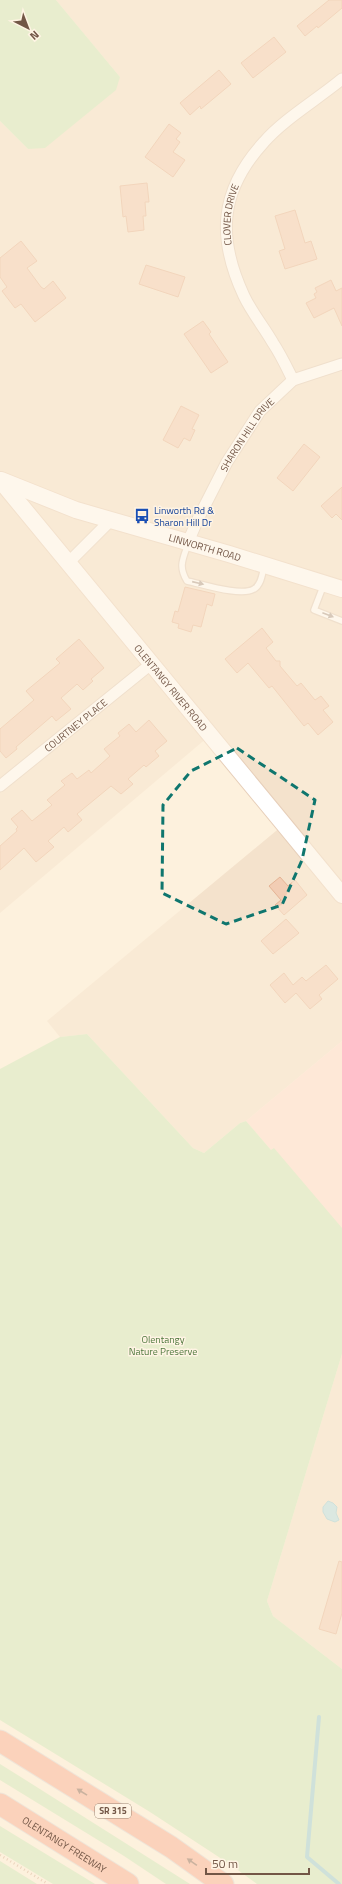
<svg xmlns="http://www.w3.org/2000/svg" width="342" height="1884" font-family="'Titillium Web',sans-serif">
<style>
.residential{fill:#f4e2cc}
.commercial{fill:#feded0}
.green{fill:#cfe9bc}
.water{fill:#b2dee6;stroke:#98ced8}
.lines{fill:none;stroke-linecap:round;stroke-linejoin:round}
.stream{stroke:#98ced8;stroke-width:4}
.building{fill:#f2cdb4;stroke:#e5b495}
.service-casing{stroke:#e0ccba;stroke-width:8}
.minor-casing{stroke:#e0ccba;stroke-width:13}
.secondary-casing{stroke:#e7cfba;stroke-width:18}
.motorway-casing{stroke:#ddd6d3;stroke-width:23}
.path{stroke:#d6b198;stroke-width:2.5;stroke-dasharray:1 3;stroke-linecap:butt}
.service{stroke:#fff;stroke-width:5.5}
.minor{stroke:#fff;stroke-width:11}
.secondary{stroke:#fff;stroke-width:16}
.motorway{stroke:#f9ad92;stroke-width:21}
.oneway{fill:#aa9a90}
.oneway2{fill:#8d6755}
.marked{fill:none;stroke:#0f766e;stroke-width:3;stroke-dasharray:8 5;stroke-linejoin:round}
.labels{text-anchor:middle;stroke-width:3;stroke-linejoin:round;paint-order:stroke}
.shield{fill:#fff4e4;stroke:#9c8575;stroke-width:1}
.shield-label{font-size:9px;font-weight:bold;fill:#725646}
.street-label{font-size:10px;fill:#725646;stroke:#fff4e4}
.transit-label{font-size:10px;fill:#164399;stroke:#fff4e4;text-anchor:start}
.park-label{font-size:10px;fill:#4f783e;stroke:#fff4e4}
</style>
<rect width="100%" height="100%" fill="#fdf1dd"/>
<g class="residential">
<polygon points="56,0 342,0 342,1041 246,1121 240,1123 204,1153 193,1148 87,1034 60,1037 47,1021 282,826 208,737 0,913 0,121 28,149 120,77"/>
<polygon points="342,1354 342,1669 273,1616 267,1601"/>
</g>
<polygon class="commercial" points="342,1041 342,1233 246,1121"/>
<g class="green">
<polygon points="0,0 56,0 120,77 116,90 45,148 28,149 0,121"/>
<polygon points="87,1034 193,1148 204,1153 240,1123 246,1121 271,1150 274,1148 342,1228 342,1354 267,1601 273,1616 342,1669 342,1884 257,1884 231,1865 150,1812 0,1720 0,1069 60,1037"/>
<polygon points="0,1764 24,1779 190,1884 166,1884 124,1856 0,1780"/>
<polygon points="0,1826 95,1884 53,1884 0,1852"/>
<polygon points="0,1861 37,1884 0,1884"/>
</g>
<polygon class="water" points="328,1501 333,1503 337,1507 336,1513 339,1520 335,1522 327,1519 323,1512 323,1507"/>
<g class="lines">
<polyline class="stream" points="319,1717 307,1857 339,1884"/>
</g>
<g class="building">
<polygon points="329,0 342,0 342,8 318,28 317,26 305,36 297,26"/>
<polygon points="274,37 286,52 253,78 241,63"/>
<polygon points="219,70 231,84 201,109 200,106 190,115 180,103"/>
<polygon points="169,124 181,133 176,139 180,142 173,152 185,160 173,177 145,157"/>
<polygon points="147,183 149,202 145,202 146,216 143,216 144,230 128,232 126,216 123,217 120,186"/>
<polygon points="295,210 305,243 311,241 317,259 285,269 279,251 285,249 275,216"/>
<polygon points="21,241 37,261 27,268 41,287 44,289 53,281 66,298 35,322 21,304 15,308 2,291 7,287 0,277 0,258"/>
<polygon points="146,265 185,277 178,297 139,284"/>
<polygon points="331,280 336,291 342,288 342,326 334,308 314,318 306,303 316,298 314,294 317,292 315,288"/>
<polygon points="203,321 211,332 209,334 228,362 211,373 184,334"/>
<polygon points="181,406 199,415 192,429 195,430 190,441 184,438 178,448 163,440"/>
<polygon points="304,444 320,457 293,491 277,478"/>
<polygon points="342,487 342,520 336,514 332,518 321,506"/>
<polygon points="185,587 215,594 212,606 207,604 201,627 193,625 191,632 178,628 179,624 172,622 175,611 178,612"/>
<polygon points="262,628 273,642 266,648 276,661 280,661 280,666 297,686 301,683 315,700 321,696 329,706 323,710 333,722 318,735 308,723 304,726 272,686 269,688 248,663 237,673 225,659"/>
<polygon points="79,639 104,668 91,679 93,681 83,690 77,684 61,698 71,709 56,721 52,716 16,747 17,749 6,758 0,751 0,729 34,700 26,691 60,663 56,659"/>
<polygon points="149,720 167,741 155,751 159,756 146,767 144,765 128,779 133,784 121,794 111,786 77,814 82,820 68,832 64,827 48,841 54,847 36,862 24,848 0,870 0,846 17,831 16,829 18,827 11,819 22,810 32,821 52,805 47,800 65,785 61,781 72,773 77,779 89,770 91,773 110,756 104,749 120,736 118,733 129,724 136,732"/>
<polygon points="280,877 288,886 295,880 307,895 284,915 275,905 281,900 269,886"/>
<polygon points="286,919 299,933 273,954 261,941"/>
<polygon points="326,965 338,979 319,995 322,999 310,1009 296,993 285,1003 270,985 284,973 293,985 302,977 306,981"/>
<polygon points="339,1561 342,1562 342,1613 336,1634 319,1629"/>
</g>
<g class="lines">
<defs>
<g id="service">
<path d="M188 544C183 559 178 566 187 581 202 584 241 597 254 589 261 585 262 575 264 567"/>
<polyline points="324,584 314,610 342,621"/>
</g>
<g id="minor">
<path id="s1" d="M293 380C287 368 281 355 273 343 264 327 252 313 244 296 217 238 219 191 264 142 284 119 318 99 342 79"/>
<path id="s2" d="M188 542 198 519 227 462 260 411 293 380 342 364"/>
<polyline points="69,562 111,520"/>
<path id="s3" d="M0 786 151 664"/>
</g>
<g id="secondary">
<path id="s4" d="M0 480 342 895"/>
<path id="s5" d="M1 480 76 510 229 554 342 589"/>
</g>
<g id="motorway">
<polyline points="0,1741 171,1847 223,1884"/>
<path id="s6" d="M0 1804 128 1884"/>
</g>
</defs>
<use href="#service" class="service-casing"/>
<use href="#minor" class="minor-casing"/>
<use href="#secondary" class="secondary-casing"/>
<use href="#motorway" class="motorway-casing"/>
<polyline class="path" points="0,1855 48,1884"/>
<use href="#service" class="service"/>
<use href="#minor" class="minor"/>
<use href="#secondary" class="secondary"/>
<use href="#motorway" class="motorway"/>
</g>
<defs><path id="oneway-solid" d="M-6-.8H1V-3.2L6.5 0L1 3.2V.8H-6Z"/></defs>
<g class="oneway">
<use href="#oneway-solid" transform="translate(198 583) rotate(13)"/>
<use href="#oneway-solid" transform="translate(328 615) rotate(21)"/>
</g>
<g class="oneway2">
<use href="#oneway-solid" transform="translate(82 1792) rotate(-148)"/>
<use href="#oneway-solid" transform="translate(192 1862) rotate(-145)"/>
</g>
<path d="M0 0H342V1884H0ZM237 748 315 800 302 860 282 905 226 924 162 893 163 805 191 771Z" fill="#fdf1dd" fill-opacity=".55" fill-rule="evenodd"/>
<path class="marked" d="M237 748 315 800 302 860 282 905 226 924 162 893 163 805 191 771Z"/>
<defs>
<symbol id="bus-bare" viewBox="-9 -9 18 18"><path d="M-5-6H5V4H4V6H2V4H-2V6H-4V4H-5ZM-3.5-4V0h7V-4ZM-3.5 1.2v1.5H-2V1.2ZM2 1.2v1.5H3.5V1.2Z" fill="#1a4fb4" stroke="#fff4e4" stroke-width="2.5" paint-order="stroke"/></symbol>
</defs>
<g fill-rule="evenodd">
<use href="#bus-bare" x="131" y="505" width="22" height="22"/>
</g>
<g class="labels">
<rect class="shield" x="95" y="1804" width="36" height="14" rx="3"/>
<g class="shield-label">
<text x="113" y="1814">SR 315</text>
</g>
<g class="street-label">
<text dy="4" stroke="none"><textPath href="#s1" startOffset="182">CLOVER DRIVE</textPath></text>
<text dy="4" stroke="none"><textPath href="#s2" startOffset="123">SHARON HILL DRIVE</textPath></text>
<text dy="4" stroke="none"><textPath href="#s5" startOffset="215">LINWORTH ROAD</textPath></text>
<text dy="4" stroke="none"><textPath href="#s4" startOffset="269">OLENTANGY RIVER ROAD</textPath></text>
<text dy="4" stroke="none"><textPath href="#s3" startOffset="97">COURTNEY PLACE</textPath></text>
<text dy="4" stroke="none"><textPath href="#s6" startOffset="76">OLENTANGY FREEWAY</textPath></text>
</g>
<g class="transit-label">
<text x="154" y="514">Linworth Rd &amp;<tspan x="154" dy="12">Sharon Hill Dr</tspan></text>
</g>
<g class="park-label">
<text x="163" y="1343">Olentangy<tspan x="163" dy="12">Nature Preserve</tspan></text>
</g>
</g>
<g transform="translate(28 28) rotate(138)" stroke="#fff4e4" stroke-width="3" paint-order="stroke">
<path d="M0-3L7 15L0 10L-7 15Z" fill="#725646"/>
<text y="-6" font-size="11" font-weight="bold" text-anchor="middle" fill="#725646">N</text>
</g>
<path d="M206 1868v6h103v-6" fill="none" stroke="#725646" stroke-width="2"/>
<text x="212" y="1868" font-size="12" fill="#725646" stroke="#fff4e4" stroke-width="3" paint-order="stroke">50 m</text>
</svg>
